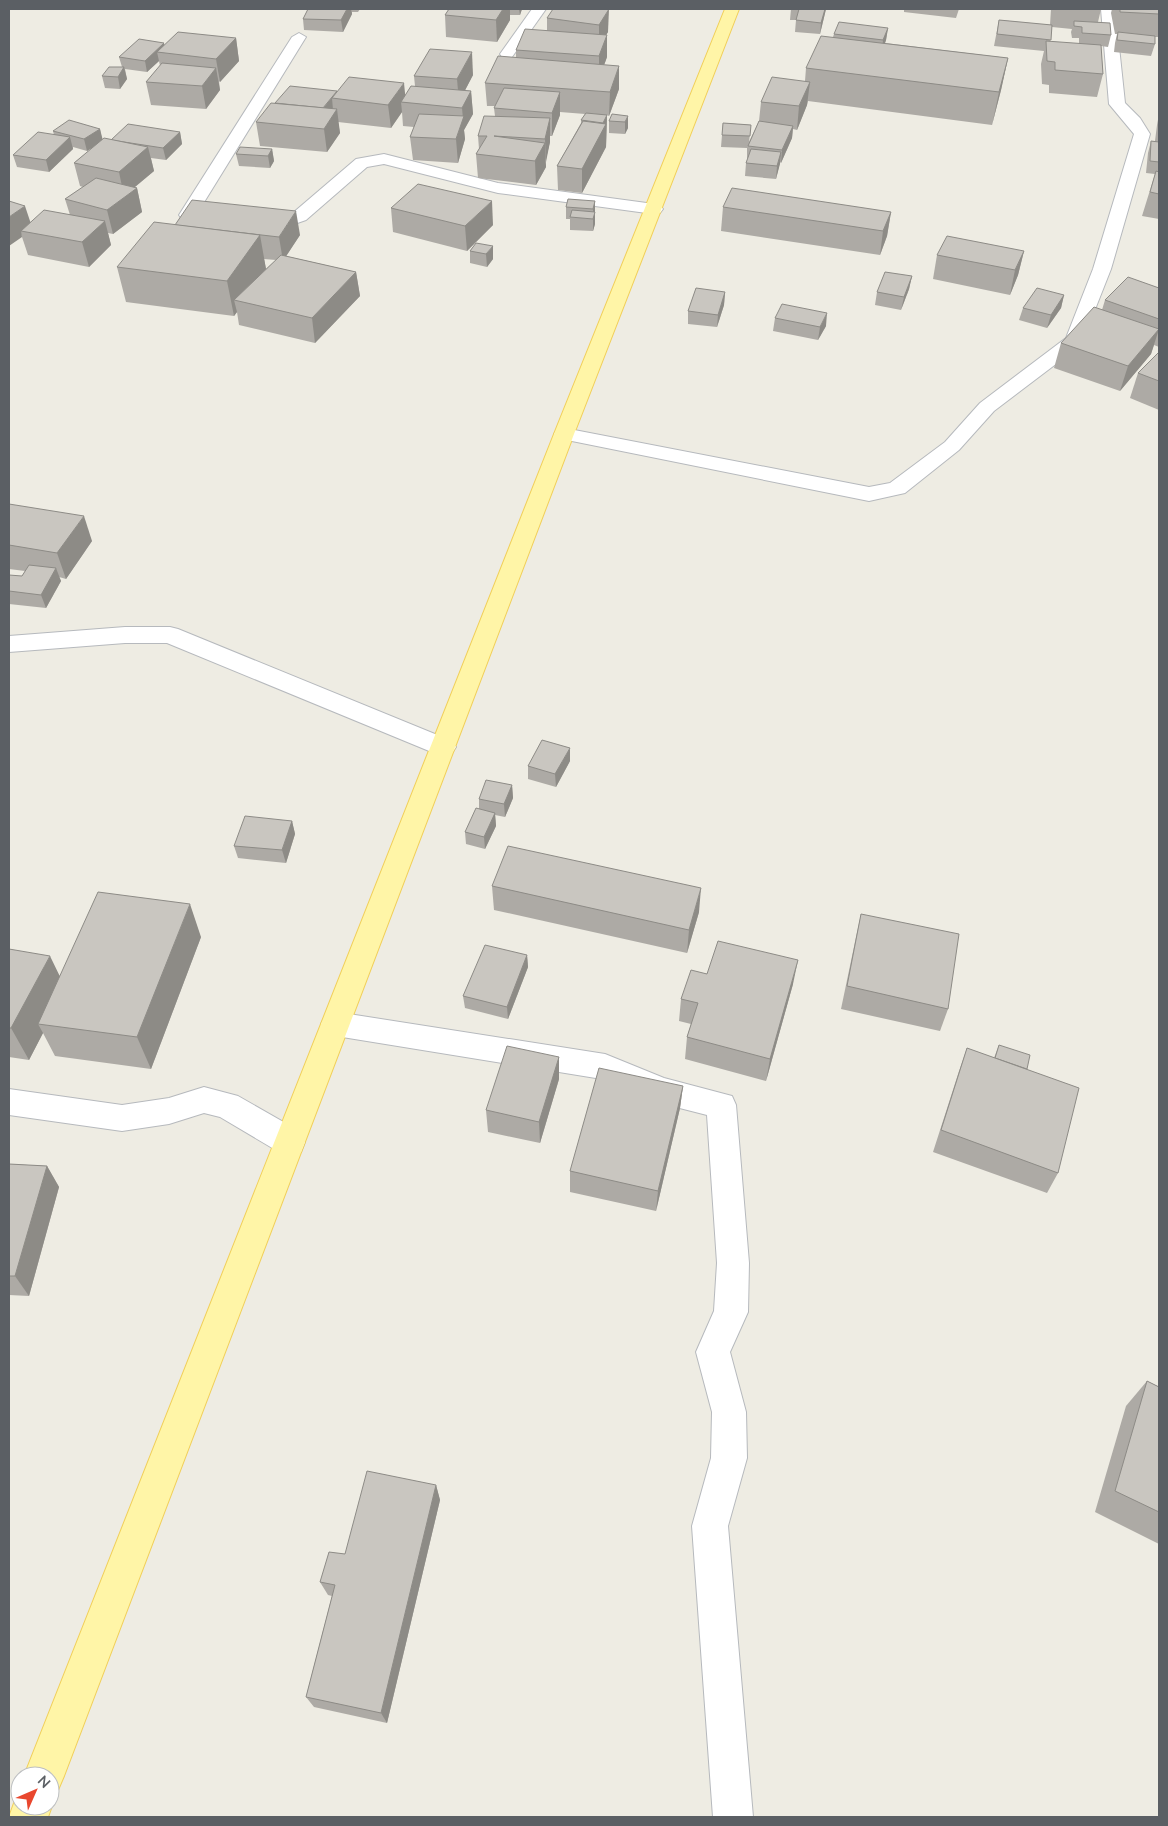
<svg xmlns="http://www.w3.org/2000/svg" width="1168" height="1826" font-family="Lato,sans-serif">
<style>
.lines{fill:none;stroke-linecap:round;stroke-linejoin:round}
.minor-casing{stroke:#b6b9bd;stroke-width:2}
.primary-casing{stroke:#f1cf59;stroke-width:2}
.minor{fill:#fff;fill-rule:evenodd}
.primary{fill:#fff5a7;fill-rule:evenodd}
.wall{fill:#adaaa5;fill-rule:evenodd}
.shaded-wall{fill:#8d8b86}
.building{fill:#c9c6c0;stroke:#8d8b86}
</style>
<rect width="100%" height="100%" fill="#eeece3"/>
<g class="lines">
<defs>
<g id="minor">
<polygon points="532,9 546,9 512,57 502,57 500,54"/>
<polygon points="1101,9 1115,9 1125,103 1140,118 1150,134 1111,269 1081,345 994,411 959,450 905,493 869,501 557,438 554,434 557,430 564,428 869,487 890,483 945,442 980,403 1066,338 1093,269 1134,134 1109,104"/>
<polygon points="299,33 306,37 198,212 213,216 216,220 213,224 207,225 182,219 179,215 292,37"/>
<polygon points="384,154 498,183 654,204 660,205 663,209 660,213 654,214 498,193 384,164 367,167 306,220 283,228 254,228 251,224 254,220 280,218 294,212 356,159"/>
<polygon points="125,627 170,627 178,629 452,741 456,747 452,753 443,756 434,753 167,643 125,643 9,652 9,636"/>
<polygon points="336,1012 605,1054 664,1078 732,1096 736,1105 749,1263 748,1312 730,1352 746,1412 747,1458 728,1526 753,1817 713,1817 692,1526 711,1458 712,1412 696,1352 714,1311 717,1263 707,1115 660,1103 602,1079 336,1036 326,1033 321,1024 326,1015"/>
<polygon points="204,1087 238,1096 301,1132 305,1142 301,1152 290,1156 279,1152 220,1117 204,1113 169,1124 122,1131 9,1115 9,1089 122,1105 169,1098"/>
</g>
<g id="primary">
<polygon points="725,9 739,9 574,434 64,1776 58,1790 50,1794 50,1776 24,1776 554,434"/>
<polygon points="20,1791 20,1806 50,1806 50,1801 52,1806 48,1817 9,1817 18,1792"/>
</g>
</defs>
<use href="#minor" class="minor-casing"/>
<use href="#primary" class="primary-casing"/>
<use href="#minor" class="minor"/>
<use href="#primary" class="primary"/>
</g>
<g class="wall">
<polygon points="308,9 360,9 358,12 352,12 352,14 343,32 304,30 303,19"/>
<polygon points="449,9 522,9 520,15 510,15 510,20 497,42 446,37 445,15"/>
<polygon points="603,9 608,32 606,35 607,57 604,65 619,89 609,116 607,115 606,147 582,193 558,190 557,166 581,123 581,120 585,114 560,112 560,115 552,136 550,136 550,142 545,162 546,167 536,185 478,178 476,154 479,149 478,136 495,116 494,108 495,106 487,106 485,83 516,58 516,50 547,31 547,18"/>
<polygon points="791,9 826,9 820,34 795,32 796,20 790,20"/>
<polygon points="904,9 959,9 956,18 904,12"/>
<path d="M1051 9H1101L1098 22 1111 35 1108 47 1101 46 1103 74 1097 97 1049 93V85L1042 84 1041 64 1044 51 994 46 999 20 1050 25ZM1052 27 1072 29 1071 32 1072 38H1079V44L1050 42Z"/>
<polygon points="1112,9 1159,9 1159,37 1155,37 1155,44 1151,56 1114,52 1115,43 1117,34 1115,34 1111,13"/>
<polygon points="888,28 886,40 885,43 1008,58 1001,90 992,125 808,101 807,105 797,130 793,129 792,138 781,163 780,162 776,179 745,176 746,163 748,158 747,158 747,148 721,147 723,123 751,125 749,142 759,121 761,102 805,81 806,68 833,37 834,34"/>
<polygon points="236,38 239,61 220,82 219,81 220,90 206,109 151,105 146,82 160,66 159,61 147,72 125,69 127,79 120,89 105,88 102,76 122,67 119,57 164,45"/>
<polygon points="473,75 465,90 471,91 473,114 464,130 465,139 458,163 413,160 410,137 414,127 403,126 402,112 391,128 338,122 340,133 327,152 260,146 256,122 275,103 337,91 406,95 415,86 414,76"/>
<polygon points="1159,114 1159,219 1142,216 1155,174 1146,173 1148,153 1151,141 1155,141 1157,125"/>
<polygon points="628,116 628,128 625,134 609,133 609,121"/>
<polygon points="100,129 102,140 111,140 180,132 182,144 166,160 151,158 154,171 135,187 137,188 142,212 113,234 108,233 111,245 89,267 28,255 22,237 9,201 30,222 70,215 65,199 83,187 80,186 74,163 96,145 87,151 73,147 73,149 49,172 17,167 13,155 54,135 53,131"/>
<polygon points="272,149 274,161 270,168 239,166 236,154"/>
<polygon points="595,201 595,224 593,231 570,230 570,219 566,219 566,207"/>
<polygon points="723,207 891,212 887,236 880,255 721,231"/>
<polygon points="391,208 493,225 467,251 393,232"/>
<path d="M175 225 300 235 286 256 356 272 360 296 315 343 239 325 237 312 234 316 126 302 117 267ZM264 259 276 260 266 269Z"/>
<polygon points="476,243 493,259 487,267 470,263 470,251"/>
<polygon points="1024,251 1018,275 1010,295 933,279 937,255"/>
<polygon points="912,276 909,289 901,310 875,305 877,292"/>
<polygon points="1159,288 1159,347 1154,345 1151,354 1120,391 1054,368 1061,343 1102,310 1105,300"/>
<polygon points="725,292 724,305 717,327 688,324 688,311"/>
<polygon points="1064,295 1061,308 1047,328 1019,320 1023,308"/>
<polygon points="775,318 826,326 818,340 773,331"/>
<polygon points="1159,352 1159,410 1130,398 1138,373"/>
<polygon points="9,504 92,541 66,579 59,577 61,581 46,608 9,604 9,576 22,576 25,571 9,569"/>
<polygon points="570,761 556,787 528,779 528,766"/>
<polygon points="512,785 513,798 505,817 495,815 496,826 485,849 466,844 465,832 479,809 479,799"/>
<polygon points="292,821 295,834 286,863 238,858 234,846"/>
<polygon points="492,886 699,912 687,953 494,910"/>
<polygon points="861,914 948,1009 940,1031 841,1009 856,937"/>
<polygon points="201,937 151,1069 55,1056 43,1033 29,1060 9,1057 9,949 60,976"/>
<polygon points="527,955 528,967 508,1019 465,1008 463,996"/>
<polygon points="707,974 793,984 766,1081 685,1059 687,1037 691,1024 679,1021 681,999"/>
<polygon points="999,1045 1027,1069 1058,1173 1047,1193 933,1152 959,1071 967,1048 994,1058"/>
<polygon points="559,1057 559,1079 540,1143 488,1132 486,1110"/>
<polygon points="683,1086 680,1108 656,1211 570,1192 570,1171"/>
<polygon points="9,1164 47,1166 59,1187 29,1296 9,1295"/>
<polygon points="1147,1381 1159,1387 1159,1544 1095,1512 1126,1406"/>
<polygon points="436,1485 440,1500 387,1723 314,1707 306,1697 332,1596 328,1595 320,1582"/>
</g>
<g class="shaded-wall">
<polygon points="347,9 351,9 352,14 343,32 341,20"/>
<polygon points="503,9 510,9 510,20 497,42 496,20"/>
<polygon points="519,9 522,9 520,15"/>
<polygon points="609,9 608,32 599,47 599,25"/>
<polygon points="825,9 826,9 820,34 821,23"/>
<polygon points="888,28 886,40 882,52 883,40"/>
<polygon points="607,35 607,57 599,79 599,56"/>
<polygon points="236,38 239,61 220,82 216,59"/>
<polygon points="164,43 166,53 157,52 159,61 147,72 145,61"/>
<polygon points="472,52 473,75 459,102 457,79"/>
<polygon points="1008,58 1001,90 992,125 999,92"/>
<polygon points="619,66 619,89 609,116 610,92"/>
<polygon points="124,67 127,79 120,89 118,77"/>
<polygon points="216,68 220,90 206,109 202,86"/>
<polygon points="810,82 807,105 797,130 799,106"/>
<polygon points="404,83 406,103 401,102 402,112 391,128 388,105"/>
<polygon points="337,91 332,98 333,110 322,110"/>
<polygon points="471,91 473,114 464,130 465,139 458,163 456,139 463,119 462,108"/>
<polygon points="560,92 560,115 552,136 552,113"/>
<polygon points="337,109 340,133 327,152 324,129"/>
<polygon points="607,115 606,147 582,193 582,169 603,123"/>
<polygon points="628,116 628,128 625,134 625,122"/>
<polygon points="550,118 550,142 546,162 545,139"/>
<polygon points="793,126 792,138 781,163 782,150"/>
<polygon points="100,129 103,141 87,151 84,139"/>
<polygon points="180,132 182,144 166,160 163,148"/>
<polygon points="70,137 73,149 49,172 46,160"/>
<polygon points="545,143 546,167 536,185 535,161"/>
<polygon points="148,147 154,171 124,196 119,172"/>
<polygon points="272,149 274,161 270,168 268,156"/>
<polygon points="781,152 780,164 776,179 777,166"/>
<polygon points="137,188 142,212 113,234 107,210"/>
<polygon points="492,201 493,225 467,251 465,226"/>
<polygon points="595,201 595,224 593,231 593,209"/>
<polygon points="25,206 33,230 21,231 22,237 9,246 9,217"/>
<polygon points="296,211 300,235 283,261 279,237"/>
<polygon points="891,212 887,236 880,255 883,231"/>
<polygon points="105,221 111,245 89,267 82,242"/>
<polygon points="260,235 266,269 234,300 237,312 234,316 227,281"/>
<polygon points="493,246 493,259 487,267 486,254"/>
<polygon points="1024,251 1018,275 1010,295 1015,270"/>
<polygon points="356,272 360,296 315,343 312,318"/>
<polygon points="912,276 909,289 901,310 904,297"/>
<polygon points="725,292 724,305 717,327 718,315"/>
<polygon points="1064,295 1061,308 1047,328 1051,315"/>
<polygon points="827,313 826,326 818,340 820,327"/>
<polygon points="1159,329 1151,354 1120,391 1128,366"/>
<polygon points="84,516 92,541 66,579 57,553"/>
<polygon points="56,568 61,581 46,608 41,595"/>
<polygon points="570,748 570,761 556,787 555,774"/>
<polygon points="512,785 513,798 505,817 504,804"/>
<polygon points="495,813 496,826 485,849 484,837"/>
<polygon points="292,821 295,834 286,863 282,850"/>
<polygon points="701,888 699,912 687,953 689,930"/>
<polygon points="190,904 201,937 151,1069 137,1037"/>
<polygon points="527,955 528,967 508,1019 507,1007"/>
<polygon points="50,956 66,989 38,1024 43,1033 29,1060 11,1028"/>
<polygon points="798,960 793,984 766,1081 770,1059"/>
<polygon points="559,1057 559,1079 540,1143 539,1122"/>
<polygon points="683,1086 680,1108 656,1211 658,1191"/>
<polygon points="47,1166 59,1187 29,1296 15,1276"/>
<polygon points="436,1485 440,1500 387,1723 381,1713"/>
</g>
<g class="building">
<polygon points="308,9 347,9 341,20 303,19"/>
<polygon points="449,9 503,9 496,20 445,15"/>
<polygon points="553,9 609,9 599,25 547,18"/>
<polygon points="795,9 825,9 821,23 796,20 799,9"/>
<polygon points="1120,9 1159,9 1159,14 1120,12"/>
<polygon points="999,20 1052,25 1051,40 997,34"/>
<polygon points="1074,21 1110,23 1111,35 1082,33 1082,27 1074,26"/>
<polygon points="839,22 888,28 883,40 834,34"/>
<polygon points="525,29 607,35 599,56 516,50"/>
<polygon points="178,32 236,38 216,59 157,52"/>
<polygon points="1118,32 1155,36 1155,44 1117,40"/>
<polygon points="821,36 1008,58 999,92 806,68"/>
<polygon points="139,39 164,43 145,61 119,57"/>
<polygon points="1046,41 1101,45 1103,74 1055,70 1055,62 1047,61"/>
<polygon points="430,49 472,52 457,79 414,76"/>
<polygon points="498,56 619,66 610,92 485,83"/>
<polygon points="162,63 216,68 202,86 146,82"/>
<polygon points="109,67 124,67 118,77 102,76"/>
<polygon points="349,77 404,83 388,105 332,98"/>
<polygon points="772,77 810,82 799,106 761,102"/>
<polygon points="290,86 337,91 323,108 275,103"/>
<polygon points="411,86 471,91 462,108 401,102"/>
<polygon points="504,88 560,92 552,113 494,108"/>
<polygon points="271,103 337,109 324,129 256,122"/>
<polygon points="586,113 607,115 603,123 581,120"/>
<polygon points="419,114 464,116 456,139 410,137"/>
<polygon points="612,114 628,116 625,122 609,121"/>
<polygon points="484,116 550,118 545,139 494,136 545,143 535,161 476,154 487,136 478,136"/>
<polygon points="69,120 100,129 84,139 53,131"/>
<polygon points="583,121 606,124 582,169 557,166"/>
<polygon points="759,121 793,126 782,150 748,146"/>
<polygon points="723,123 751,125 750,136 722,135"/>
<polygon points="128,124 180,132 163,148 111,140"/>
<polygon points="38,132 70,137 46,160 13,155"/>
<polygon points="104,138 148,147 119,172 74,163"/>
<polygon points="1151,141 1159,142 1159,162 1150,161"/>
<polygon points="240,147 272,149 268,156 236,154"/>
<polygon points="751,149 781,152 777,166 746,163"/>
<polygon points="1156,171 1159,172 1159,194 1150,192"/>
<polygon points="96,178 137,188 107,210 65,199"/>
<polygon points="418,184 492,201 465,226 391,208"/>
<polygon points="732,188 891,212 883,231 723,207"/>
<polygon points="568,199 595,201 593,209 566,207"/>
<polygon points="192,200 296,211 279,237 175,225"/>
<polygon points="9,201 25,206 9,217"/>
<polygon points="44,210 105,221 82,242 21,231"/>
<polygon points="572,210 595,212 593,219 570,217"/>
<polygon points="154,222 260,235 227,281 117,267"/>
<polygon points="947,236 1024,251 1015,270 937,255"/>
<polygon points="476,243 493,246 486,254 470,251"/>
<polygon points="281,255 356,272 312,318 234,300"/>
<polygon points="885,272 912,276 904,297 877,292"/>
<polygon points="1128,277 1159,288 1159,319 1105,300"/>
<polygon points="696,288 725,292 718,315 688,311"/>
<polygon points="1037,288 1064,295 1051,315 1023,308"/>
<polygon points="782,304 827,313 820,327 775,318"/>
<polygon points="1094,307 1159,329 1128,366 1061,343"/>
<polygon points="1159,352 1159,381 1138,373"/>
<polygon points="9,504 84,516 57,553 9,545"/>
<polygon points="29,565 56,568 41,595 9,591 9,575 22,576"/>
<polygon points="542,740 570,748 555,774 528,766"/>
<polygon points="486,780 512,785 504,804 479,799"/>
<polygon points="476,808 495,813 484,837 465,832"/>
<polygon points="245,816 292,821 282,850 234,846"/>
<polygon points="508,846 701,888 689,930 492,886"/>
<polygon points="98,892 190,904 137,1037 38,1024"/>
<polygon points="861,914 959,934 948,1009 847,986"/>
<polygon points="718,941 798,960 770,1059 687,1037 698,1003 681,999 691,970 707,974"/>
<polygon points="485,945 527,955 507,1007 463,996"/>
<polygon points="9,949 50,956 11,1028 9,1028"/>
<polygon points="999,1045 1030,1055 1027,1069 995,1058"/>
<polygon points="507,1046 559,1057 539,1122 486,1110"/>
<polygon points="967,1048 1079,1088 1058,1173 941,1130"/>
<polygon points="599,1068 683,1086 658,1191 570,1171"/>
<polygon points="9,1164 47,1166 15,1276 9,1276"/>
<polygon points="1147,1381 1159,1387 1159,1512 1115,1491"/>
<polygon points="367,1471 436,1485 381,1713 306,1697 335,1585 320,1582 329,1552 345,1554"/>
</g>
<rect width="1168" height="1826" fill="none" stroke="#5b5f64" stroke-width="20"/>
<g transform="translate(35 1791) rotate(45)"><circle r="24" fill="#ffffff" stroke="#bdbfc1"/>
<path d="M0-4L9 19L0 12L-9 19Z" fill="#e9472e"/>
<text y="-8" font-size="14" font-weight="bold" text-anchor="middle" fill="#5b5f64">N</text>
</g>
</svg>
